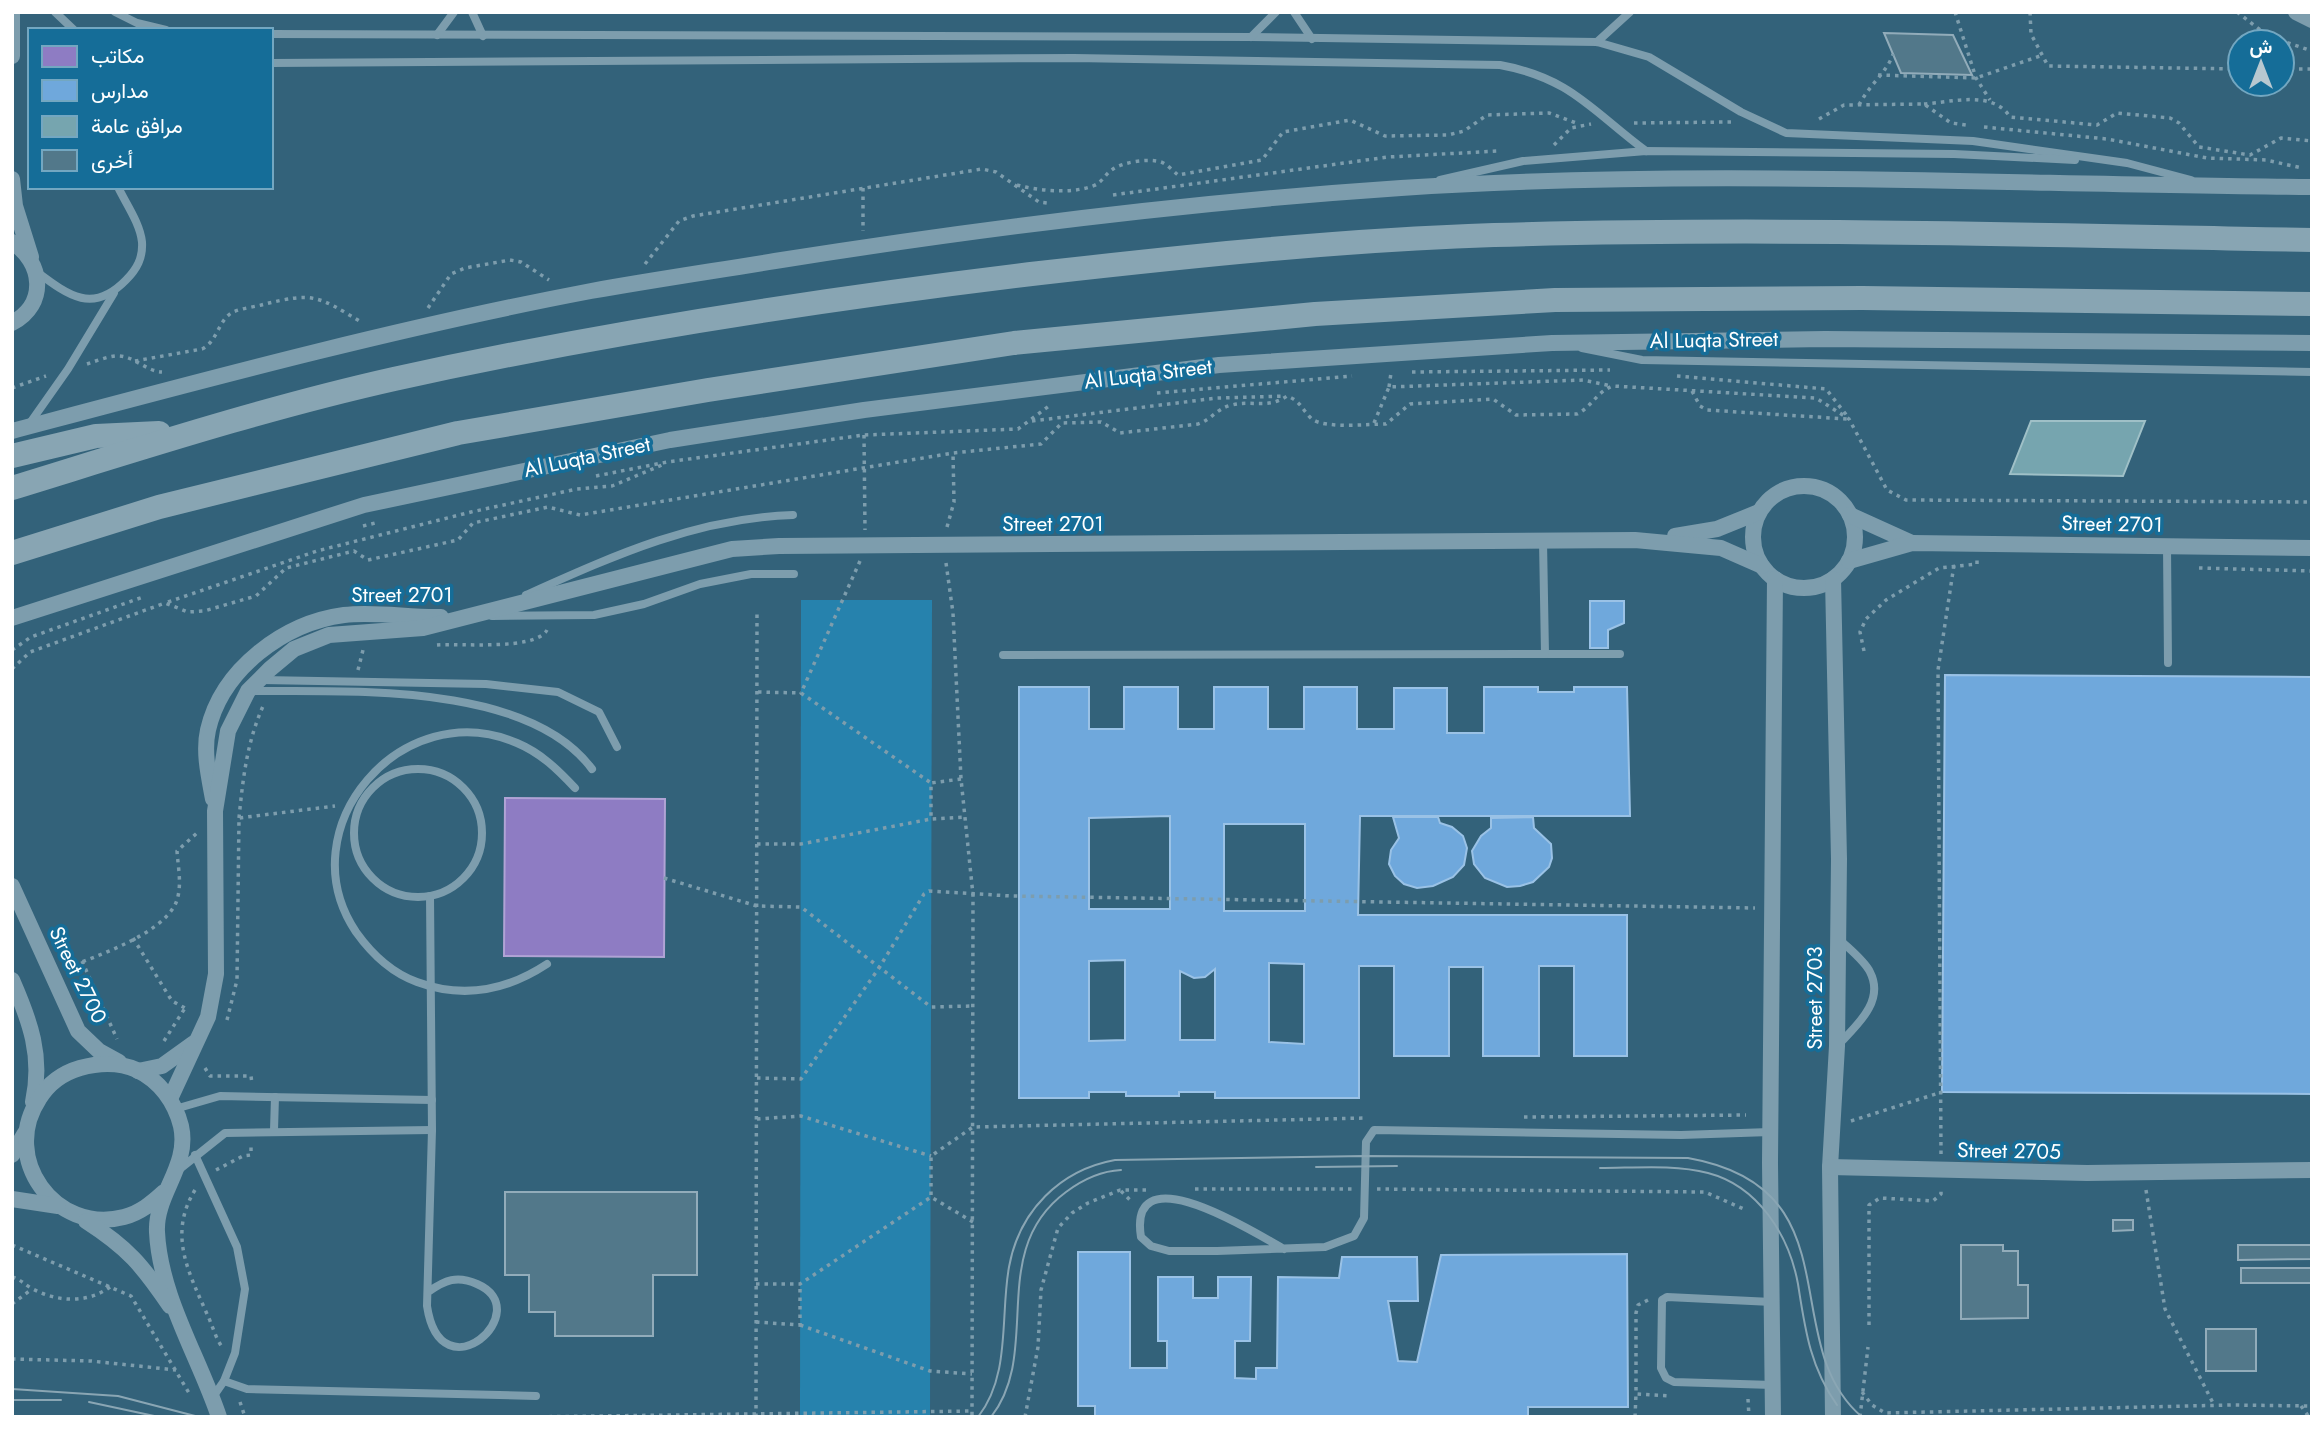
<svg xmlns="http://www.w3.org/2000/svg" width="2324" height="1429" font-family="Jost,Vazirmatn,sans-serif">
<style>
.green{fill:#2682ad}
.offices{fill:#8e7cc3;stroke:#b0a3d5;stroke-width:2}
.schools{fill:#6fa8dc;stroke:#9ac2e6;stroke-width:2;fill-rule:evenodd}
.public{fill:#76a5af;stroke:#9fc0c7;stroke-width:2}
.building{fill:#52788a;stroke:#92acba;stroke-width:2}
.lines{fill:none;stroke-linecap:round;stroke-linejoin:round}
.path{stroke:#7d9dad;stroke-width:3.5;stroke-dasharray:3.5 5;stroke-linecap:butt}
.service{stroke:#7d9dad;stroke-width:8}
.minor{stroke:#7d9dad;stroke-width:16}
.primary{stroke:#88a5b3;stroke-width:24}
.tram{stroke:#8aa6b4;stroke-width:2}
.labels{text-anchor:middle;stroke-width:7;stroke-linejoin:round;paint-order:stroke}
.street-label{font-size:21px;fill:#fff;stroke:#156d98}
</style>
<rect width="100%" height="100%" fill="#33627a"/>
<polygon class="green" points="801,600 932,600 930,1417 800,1417"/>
<polygon class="offices" points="505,798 665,799 664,957 504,956"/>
<g class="schools">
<polygon points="1590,601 1624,601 1624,623 1608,630 1608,648 1590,648"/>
<polygon points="1945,675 2312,677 2312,1094 1942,1092"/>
<path d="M1019 687H1089V729H1124V687H1178V729H1214V687H1268V729H1304V687H1357V729H1394V688H1447V733H1484V687H1538V692H1574V687H1627L1630 816H1360L1358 915H1627V1056H1574V966H1539V1056H1483V967H1449V1056H1394V966H1359V1098H1215V1092H1179V1096H1126V1092H1089V1098H1019ZM1170 816V909H1089V818ZM1224 824H1305V911H1224ZM1125 960V1040L1089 1041V961ZM1269 963 1304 964V1044L1269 1042ZM1215 969V1040H1180V971L1194 978 1205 977Z"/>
<polygon points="1393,817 1438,817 1440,823 1452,827 1463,836 1467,848 1464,865 1453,877 1433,886 1417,888 1404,884 1395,876 1389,864 1391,850 1399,838"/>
<polygon points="1533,817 1534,828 1551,844 1552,858 1549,867 1533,882 1520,886 1507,887 1485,878 1474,864 1472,851 1481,836 1491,828 1491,818"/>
<polygon points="1078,1252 1130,1252 1130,1368 1167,1368 1167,1341 1158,1341 1158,1277 1193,1277 1193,1298 1218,1298 1218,1277 1251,1277 1250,1341 1235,1341 1235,1378 1256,1379 1256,1368 1277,1368 1278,1277 1339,1278 1342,1257 1417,1257 1418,1301 1388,1301 1398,1361 1417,1362 1441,1255 1627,1254 1628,1407 1528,1407 1528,1417 1095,1417 1095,1406 1078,1406"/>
</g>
<polygon class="public" points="2031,421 2145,421 2123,476 2010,474"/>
<g class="building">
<polygon points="1884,33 1953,35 1972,75 1901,73"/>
<polygon points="505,1192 697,1192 697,1275 653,1275 653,1336 555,1336 555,1312 529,1312 529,1275 505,1275"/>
<polygon points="2113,1220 2133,1220 2133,1230 2113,1231"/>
<polygon points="1961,1245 2003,1245 2003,1251 2018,1251 2018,1285 2028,1285 2028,1318 1961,1319"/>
<polygon points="2238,1245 2312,1245 2312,1259 2238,1260"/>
<rect x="2241" y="1268" width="71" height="15"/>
<rect x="2206" y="1329" width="50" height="42"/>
</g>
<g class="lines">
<g class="path">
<polyline points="1955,12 1976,78 1990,100"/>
<polyline points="2030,12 2031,34 2048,66 2240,69"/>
<polyline points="2237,12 2268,36 2312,51"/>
<polyline points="2282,69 2312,69"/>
<polyline points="1878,75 1976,78 2040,56"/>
<path d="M1924 104C1952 102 1993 90 2010 117L2097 125 2117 113 2170 118 2179 123 2199 147 2250 155 2281 138 2312 141"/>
<path d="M1859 105C1869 85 1888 71 1893 54"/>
<polyline points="1819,119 1844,105 1924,104 1951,123 1966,125"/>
<polyline points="1634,123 1731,122"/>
<polyline points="1984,127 2107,139 2207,158 2266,160 2302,168"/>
<polyline points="1554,145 1571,128 1591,124"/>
<path d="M1017 185C1040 191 1070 194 1093 186 1103 182 1105 174 1113 169 1123 162 1149 158 1161 162 1167 164 1173 171 1178 175L1262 160 1283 132 1350 120 1385 136 1448 135 1464 131 1487 115 1549 113 1579 124"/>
<polyline points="863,188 863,231"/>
<polyline points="1113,195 1388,157 1498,151"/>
<polyline points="645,264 679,221 693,216 982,169 996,172 1039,202 1047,203"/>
<polyline points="428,308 451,274 465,268 510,260 521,262 549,280"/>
<path d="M135 361 202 349C218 341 218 320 233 312 242 308 255 307 265 304 314 292 318 296 361 322"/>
<path d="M87 364C96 361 106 357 115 356 132 354 145 371 162 372"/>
<polyline points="1412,372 1610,370"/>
<polyline points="1677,376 1826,389 1848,417"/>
<polyline points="1389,387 1391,373"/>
<polyline points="12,388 46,376"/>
<polyline points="1692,391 1700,406 1707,410 1847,419"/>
<polyline points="1157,393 1352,376"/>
<polyline points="1032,421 1217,398 1285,396"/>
<polyline points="1374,423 1389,387 1583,380 1611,386"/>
<polyline points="864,435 865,530"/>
<polyline points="596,476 667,462 864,435 1018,429 1049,406"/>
<polyline points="363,526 379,522"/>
<polyline points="947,527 954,502 953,453"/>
<polyline points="860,561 801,693 931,783"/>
<polyline points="946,563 953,613 961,779 973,895 972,1417"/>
<polyline points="2199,568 2312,571"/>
<polyline points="168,602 317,551 471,512 577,489 612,486 662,465"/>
<path d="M437 645C460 643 535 651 547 630"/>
<polyline points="12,650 31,637 143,597"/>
<polyline points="1864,651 1860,632 1866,619 1886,600 1939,568 1977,564 1977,560"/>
<path d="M12 669 30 652 165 603 188 612 204 611 256 596 286 568 354 551 368 560 458 540 473 523 548 507 580 515 953 453 1041 444 1062 423 1101 422 1120 433 1198 424C1211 420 1217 408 1232 405 1251 400 1269 409 1287 396 1301 401 1302 410 1312 419 1325 429 1369 424 1386 424L1410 404 1493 399 1516 415 1577 414C1592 407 1596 392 1613 386L1816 398 1849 419 1887 490 1906 500 2312 502"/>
<polyline points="358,670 363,650"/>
<polyline points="758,692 801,693"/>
<polyline points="961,779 931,783 931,819 965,817"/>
<path d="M239 818C243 778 247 741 264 704"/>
<polyline points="757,844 801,844 931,819"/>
<polyline points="664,878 757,906 801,907 931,1007 973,1006"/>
<polyline points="133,938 172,1001 185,1008"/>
<polyline points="82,961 117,1039"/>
<path d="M67 968C98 955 158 936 175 905 183 888 178 868 177 851L197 833"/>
<polyline points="227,1020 237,980 239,818 335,806"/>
<polyline points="164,1041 185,1008"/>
<polyline points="205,1068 210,1076 251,1076 252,1084"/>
<polyline points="757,1078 801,1079 879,968 924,894 929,891 1011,896 1755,908"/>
<polyline points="1524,1117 1746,1115"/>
<polyline points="757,1119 801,1116 931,1156"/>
<polyline points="1851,1121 1942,1092"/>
<polyline points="1941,1154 1938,670 1954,565"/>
<polyline points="216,1170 243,1156 251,1155 251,1146"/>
<polyline points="1195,1189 1352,1189"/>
<polyline points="1377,1189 1705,1192 1746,1210"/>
<path d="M195 1190C168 1234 188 1271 207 1314 212 1324 216 1340 223 1348"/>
<polyline points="2146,1190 2165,1309 2214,1405"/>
<polyline points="1121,1191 1133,1203"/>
<polyline points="973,1222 931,1197 931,1156 973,1127 1366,1118"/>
<polyline points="12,1245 131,1296 189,1393"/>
<path d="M12 1277C20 1279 24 1284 31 1288 56 1302 87 1304 110 1287"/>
<polyline points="756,1284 800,1284 931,1197"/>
<polyline points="1648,1300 1638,1305 1636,1313 1636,1394 1670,1396"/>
<polyline points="12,1304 32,1289"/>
<polyline points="756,1322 800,1325 800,1284"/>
<polyline points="800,1325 930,1371 972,1374"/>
<polyline points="1869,1325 1869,1205 1880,1198 1933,1201 1941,1194 1941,1187"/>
<polyline points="12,1359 91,1361 176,1370"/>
<polyline points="1862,1392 1872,1405 1885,1413 2231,1405 2312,1406"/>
<polyline points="1748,1399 1749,1417"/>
<polyline points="240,1402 245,1417"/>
<polyline points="2301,1406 2309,1417"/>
<polyline points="523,1417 972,1411"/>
<polyline points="756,1417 757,610"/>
<polyline points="1025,1417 1038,1347 1041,1290 1058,1228 1072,1213 1088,1203 1120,1190 1146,1190"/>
<polyline points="1635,1417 1636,1394"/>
<polyline points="1860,1417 1868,1347"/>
</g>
<g class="service">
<polyline points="55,12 74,30"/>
<polyline points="115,12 137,23 166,30"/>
<polyline points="472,12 483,36"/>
<polyline points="1294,12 1312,39"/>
<polyline points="271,34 1251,37 1597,42 1649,57 1741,112 1786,133 1973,141 2127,163 2191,180"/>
<polyline points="437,35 454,12"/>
<polyline points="1251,37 1276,12"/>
<polyline points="1597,42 1630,12"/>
<path d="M271 63 1074 58 1500 65C1571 78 1592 111 1646 151"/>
<polyline points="1440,180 1523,161 1646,151 1954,154 2075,160"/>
<path d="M37 272C69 296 93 314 126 280 137 269 143 258 142 242 140 223 126 204 118 187"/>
<polyline points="1582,348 1642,360 2312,372"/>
<polyline points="30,423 68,369 114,293"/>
<polyline points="2167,546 2168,663"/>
<path d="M526 595C613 556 696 518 793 515"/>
<polyline points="492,616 594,615 644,604 700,584 751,574 794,574"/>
<polyline points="1545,654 1620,654"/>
<polyline points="1003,655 1545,654 1543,541"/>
<polyline points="262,680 486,684 558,692 599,712 617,747"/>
<path d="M248 691C347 692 527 681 592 769"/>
<circle cx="418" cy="833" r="64"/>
<path d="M547 964C506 991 463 999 417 982 392 973 371 953 356 932 286 828 403 693 517 743 541 753 558 770 575 788"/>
<path d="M1839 1044C1857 1025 1885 1001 1870 972 1864 960 1848 948 1839 939"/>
<polyline points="175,1109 220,1096 432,1100"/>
<polyline points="274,1130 275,1097"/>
<polyline points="195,1155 237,1247 245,1289 235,1353 224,1381 213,1397"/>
<polyline points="181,1168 225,1133 432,1130"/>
<path d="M1284 1249C1257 1234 1127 1151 1141 1237L1151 1246 1169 1251H1217L1325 1247 1354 1236 1364 1218 1366 1142 1374 1130 1681 1135 1770 1132"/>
<path d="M428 1292C445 1280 457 1275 477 1284 538 1310 441 1398 427 1306L432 1130 430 896"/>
<polyline points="1772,1302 1667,1297 1662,1300 1661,1368 1666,1378 1674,1382 1773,1385"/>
<polyline points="224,1381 247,1389 536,1396"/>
</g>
<g class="minor">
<polyline points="2296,12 2312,20"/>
<polyline points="12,56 12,12"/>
<polyline points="12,179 15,206 31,257"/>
<path d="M12 242C43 262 48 304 12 323"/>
<path d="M12 431C204 380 396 328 591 291 652 280 714 271 775 261 983 228 1192 202 1401 188 1704 168 2009 185 2312 187"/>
<circle cx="1804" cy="537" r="51"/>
<polyline points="1850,515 1912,543"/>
<polyline points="1675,536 1717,529 1759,512"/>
<polyline points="1849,561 1912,543 2312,548"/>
<polyline points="1833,579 1839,859 1837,1046 1830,1167 1833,1417"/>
<polyline points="12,618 364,505 670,440 864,410 1219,365 1552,343 1825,339 2312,343"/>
<path d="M213 799C209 777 203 752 208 730 222 669 284 623 344 615 375 611 410 618 441 617"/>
<polyline points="12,886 78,1031 99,1051 119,1062"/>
<path d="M12 980C30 1021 43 1056 33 1102"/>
<polyline points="138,1071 162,1066 194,1043"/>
<polyline points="170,1099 208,1017 216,974 215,811 228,731 248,691 270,669 294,649 329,635 423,628 732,549 779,546 1635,540 1721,548 1762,566"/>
<polyline points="12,1155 25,1133"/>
<polyline points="1830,1167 2087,1173 2312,1170"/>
<path d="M164 1192C152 1203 140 1213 124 1217 55 1235 0 1158 39 1099 48 1084 63 1073 80 1068 98 1063 119 1062 137 1070 160 1081 175 1102 181 1126 190 1166 155 1194 157 1232 160 1296 199 1357 219 1417"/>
<polyline points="12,1199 58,1206"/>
<path d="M86 1221C128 1248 142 1265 170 1306"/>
<polyline points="1773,1417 1770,1163 1775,579"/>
</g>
<g class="primary">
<polyline points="12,456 96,436 159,433"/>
<path d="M12 488C139 449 265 408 394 379 607 332 823 299 1040 273 1190 256 1342 240 1494 235 1766 227 2039 235 2312 240"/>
<polyline points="12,553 159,507 458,433 708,390 1014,343 1315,314 1555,300 1862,298 2312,304"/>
</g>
<g class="tram">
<polyline points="1316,1167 1397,1166"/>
<path d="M1600 1168C1634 1168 1674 1164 1708 1173 1758 1186 1789 1235 1798 1284 1805 1329 1810 1367 1837 1405"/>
<polyline points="12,1389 118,1396 199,1417"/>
<polyline points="12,1400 61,1400"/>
<polyline points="89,1402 159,1417"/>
<path d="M978 1417C1011 1375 1000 1316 1009 1267 1019 1211 1060 1170 1115 1160L1365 1156 1688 1158C1858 1188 1774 1342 1862 1417"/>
<path d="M991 1417C1043 1351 986 1251 1066 1192 1082 1180 1101 1171 1121 1170"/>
</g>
</g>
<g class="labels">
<g class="street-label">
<text transform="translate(1714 340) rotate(-1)" y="7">Al Luqta Street</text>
<text transform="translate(1148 374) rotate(-7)" y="7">Al Luqta Street</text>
<text transform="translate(587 457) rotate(-12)" y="7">Al Luqta Street</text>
<text x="1053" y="531">Street 2701</text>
<text transform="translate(2112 524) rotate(1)" y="7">Street 2701</text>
<text x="402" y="602">Street 2701</text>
<text transform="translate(78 975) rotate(64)" y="7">Street 2700</text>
<text transform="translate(1815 998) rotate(-90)" y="7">Street 2703</text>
<text transform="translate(2009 1151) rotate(1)" y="7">Street 2705</text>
</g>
</g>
<rect width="2324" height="1429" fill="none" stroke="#ffffff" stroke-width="28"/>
<rect x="28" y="28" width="245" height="161" fill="#156d98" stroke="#73a7c1" stroke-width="2"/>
<rect x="42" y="46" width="35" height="21" fill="#8e7cc3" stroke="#73a7c1" stroke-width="2"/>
<text x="91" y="63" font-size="21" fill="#ffffff">مكاتب</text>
<rect x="42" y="80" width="35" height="21" fill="#6fa8dc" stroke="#73a7c1" stroke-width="2"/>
<text x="91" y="98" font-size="21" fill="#ffffff">مدارس</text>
<rect x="42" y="116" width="35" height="21" fill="#76a5af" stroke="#73a7c1" stroke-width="2"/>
<text x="91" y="133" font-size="21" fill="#ffffff">مرافق عامة</text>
<rect x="42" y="150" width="35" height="21" fill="#52788a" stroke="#73a7c1" stroke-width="2"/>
<text x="91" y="168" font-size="21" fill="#ffffff">أخرى</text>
<g transform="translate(2261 63)"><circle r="33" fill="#156d98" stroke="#73a7c1" stroke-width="2"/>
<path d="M0-5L12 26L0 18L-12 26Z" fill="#b8c8d0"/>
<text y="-10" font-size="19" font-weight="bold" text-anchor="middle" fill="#ffffff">ش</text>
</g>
</svg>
